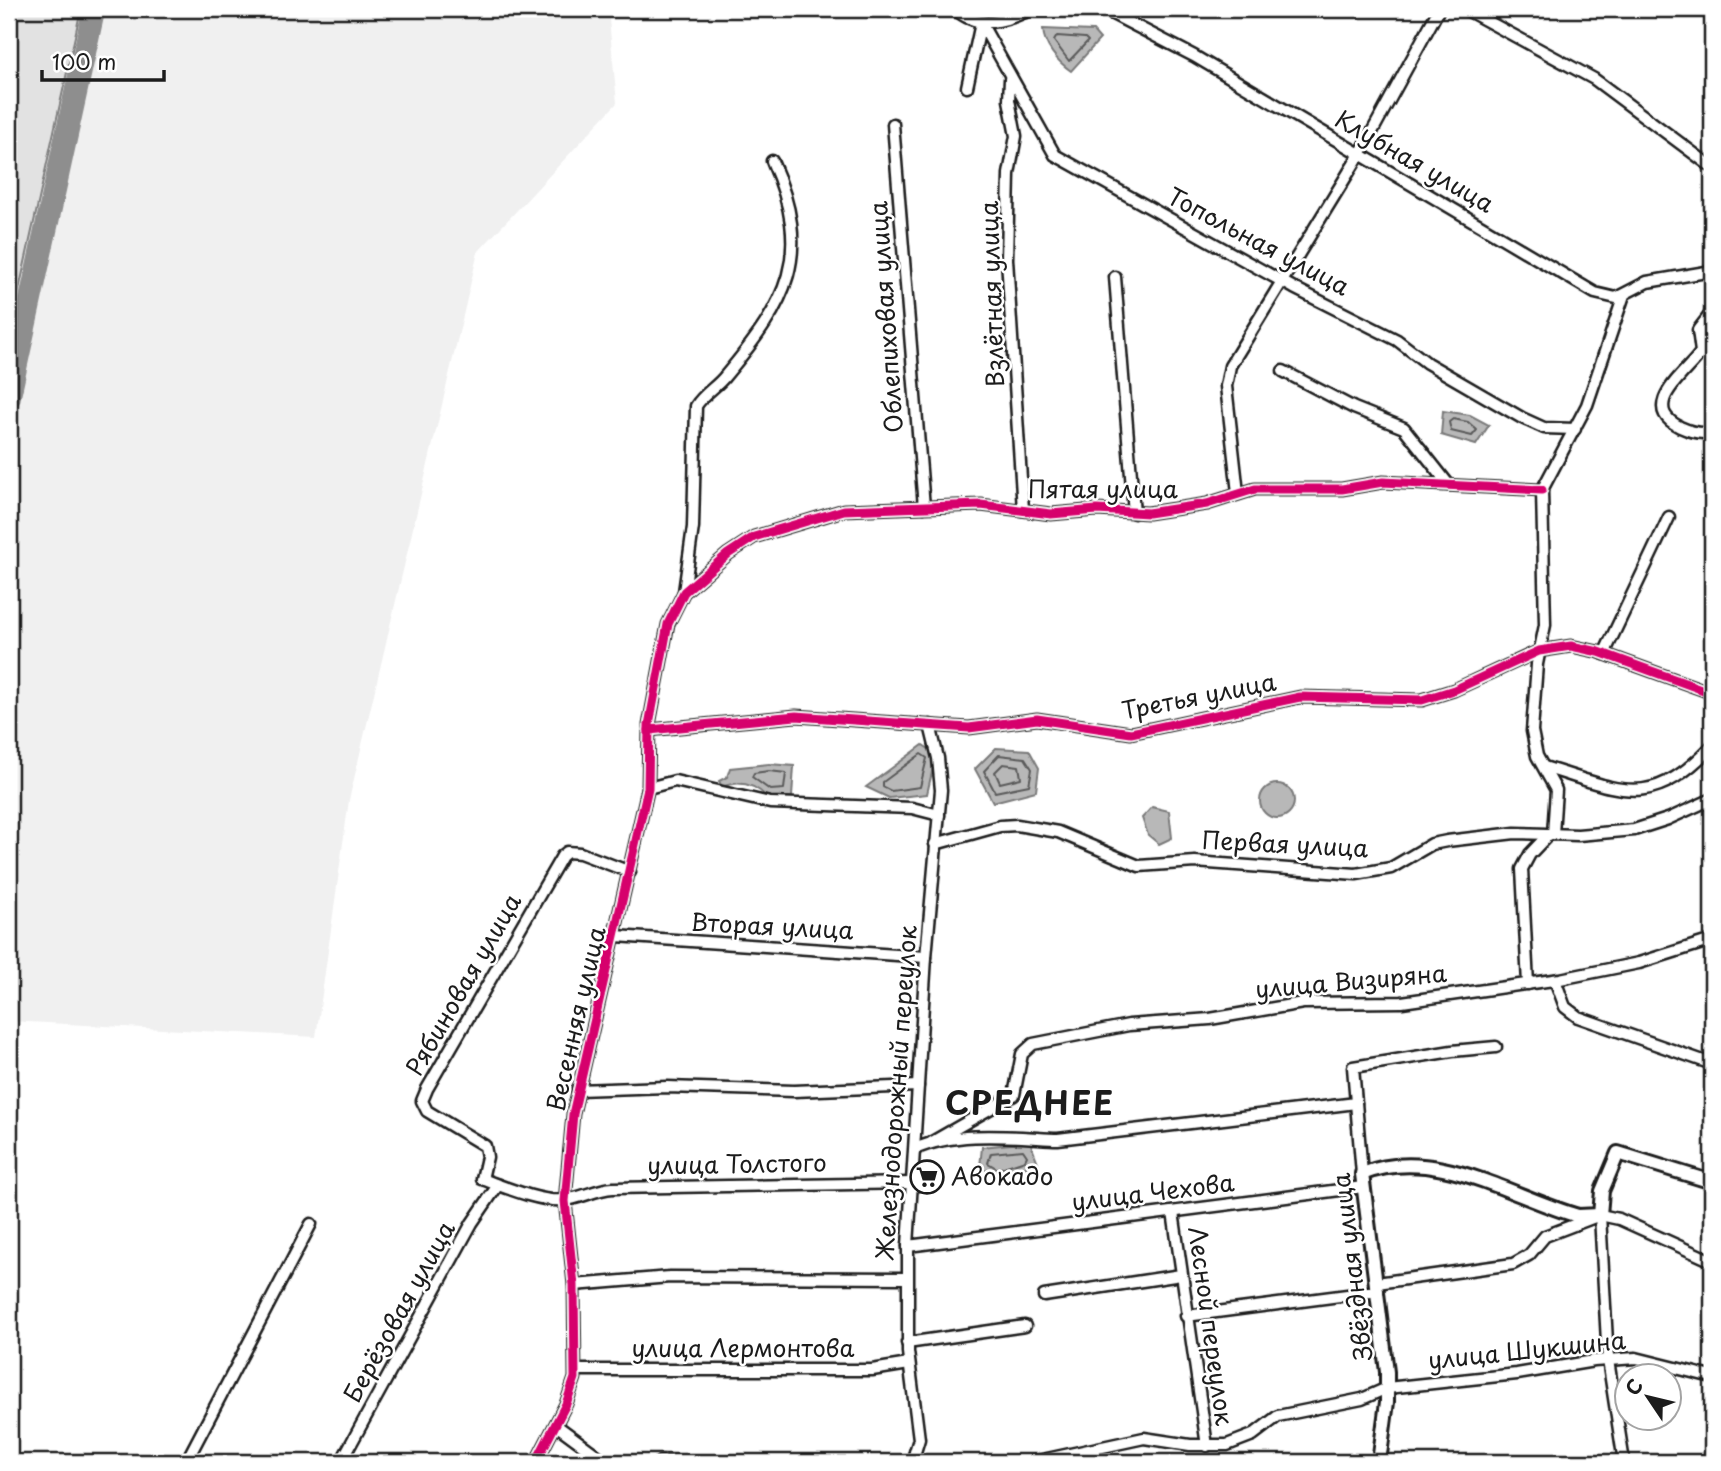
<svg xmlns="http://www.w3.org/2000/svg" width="1721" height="1471" font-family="'Playpen Sans',sans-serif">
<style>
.built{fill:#f0f0f0}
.green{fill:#e2e2e2;stroke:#7f7f7f;stroke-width:2}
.water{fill:#b8b8b8;stroke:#7a7a7a;stroke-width:2}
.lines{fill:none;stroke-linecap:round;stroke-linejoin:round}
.shore{stroke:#5a5a5a;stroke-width:2}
.taxiway{stroke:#8e8e8e;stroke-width:23}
.minor-casing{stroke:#1c1c1c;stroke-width:15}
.tertiary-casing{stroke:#1c1c1c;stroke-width:18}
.minor{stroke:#fff;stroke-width:10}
.tertiary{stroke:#fff;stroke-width:12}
.cycleway-casing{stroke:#fff;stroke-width:13}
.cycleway{stroke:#d6006c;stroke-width:9}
.labels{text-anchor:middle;stroke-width:5;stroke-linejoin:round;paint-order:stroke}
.street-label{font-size:24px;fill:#1c1c1c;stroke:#fff}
.poi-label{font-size:24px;fill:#1c1c1c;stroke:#fff;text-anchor:start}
.district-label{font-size:32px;font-weight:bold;letter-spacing:2px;fill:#1c1c1c;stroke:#fff}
</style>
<rect width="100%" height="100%" fill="#fff"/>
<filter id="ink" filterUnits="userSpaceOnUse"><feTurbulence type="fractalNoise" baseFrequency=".0143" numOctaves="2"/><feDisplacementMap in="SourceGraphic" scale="14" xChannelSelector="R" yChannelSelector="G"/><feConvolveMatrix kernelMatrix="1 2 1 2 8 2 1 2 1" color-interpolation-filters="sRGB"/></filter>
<g filter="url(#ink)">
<polygon class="built" points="9,9 608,9 617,103 478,252 349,800 316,1037 9,1021"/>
<polygon class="green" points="9,9 81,9 9,335"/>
<g class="water">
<path d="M1043 29 1093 31 1100 39 1071 71C1057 61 1044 46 1043 29Z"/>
<polygon points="1443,411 1470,415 1489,425 1476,445 1441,435"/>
<polygon points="923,745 936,754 927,794 889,798 866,787"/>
<polygon points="996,748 1029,750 1039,768 1036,791 993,802 975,769"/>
<path d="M769 764 794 766 792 797H767C754 784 739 780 722 787L719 781 727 777 730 768Z"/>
<circle cx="1277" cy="801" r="17"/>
<polygon points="1152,807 1169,811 1172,838 1159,844 1148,835 1142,818"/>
<polygon points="1030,1142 1038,1163 997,1177 980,1167 982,1147"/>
</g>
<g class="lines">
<g class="shore">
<polygon points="1057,36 1085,38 1088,41 1069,61 1054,41"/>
<polygon points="1453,419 1468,422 1477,430 1472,436 1451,431 1449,422"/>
<polygon points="921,754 927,758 920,787 891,791 883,787 883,782"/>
<polygon points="999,755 1025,758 1032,769 1029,785 995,792 984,771"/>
<polygon points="1003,764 1019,766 1021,778 1000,783 995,772"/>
<polygon points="769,771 786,773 784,789 770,790 752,777 754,773"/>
<polygon points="1023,1150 1027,1156 1025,1160 998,1169 988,1163 991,1153"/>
</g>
<polyline class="taxiway" points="9,398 94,9"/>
<defs>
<g id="minor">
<path d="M955 9C978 30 1005 22 1031 9"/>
<polyline points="1103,9 1194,56 1595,293 1616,298 1647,282 1712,271"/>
<polyline points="1465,9 1594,79 1712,167"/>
<polyline points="981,23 1055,155 1294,288 1397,340 1427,363 1522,418 1544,428 1575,429"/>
<polyline points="1010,79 1009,100 1016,136 1009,174 1007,259 1023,510"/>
<polyline points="967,87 981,23"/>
<polyline points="893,124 924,507"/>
<polyline points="1115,277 1134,513"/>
<path d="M1712 312 1698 330 1701 352C1688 372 1637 406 1680 427 1691 432 1701 435 1712 432"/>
<polyline points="1283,371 1354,408 1404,428 1449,485"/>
<polyline points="1238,493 1226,386 1230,366 1360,154 1439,9"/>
<path d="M684 592 693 527 696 406C704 393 717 387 726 375 787 302 814 255 772 161"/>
<polyline points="1604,654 1669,517"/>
<polyline points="649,730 796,716 969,728 1037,719 1131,733 1300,697 1422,700 1454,690 1539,651 1571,646 1599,652 1712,693"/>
<path d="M1544 767C1621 790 1649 812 1712 746"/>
<polyline points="648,788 675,781 770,803 912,808 939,815"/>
<polyline points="1553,834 1556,790 1537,756 1532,731 1537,664 1545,625 1542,490 1587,405 1624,295"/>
<polyline points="935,844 1000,826 1017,825 1058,832 1139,866 1195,862 1356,874 1391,868 1432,844 1447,841 1515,833 1578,835 1634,830 1668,819 1712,799"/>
<path d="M630 872 580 853 567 852 562 856 427 1089 422 1101 427 1111 485 1146 487 1157 482 1179C502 1186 542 1203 564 1200 580 1199 595 1189 613 1188L912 1183"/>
<polyline points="616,936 926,957"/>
<polyline points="1555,980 1565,1007 1578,1017 1712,1064"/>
<polyline points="1528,984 1522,869 1530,854 1549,834"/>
<polyline points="577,1090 667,1087 794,1091 918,1086"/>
<polyline points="932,1142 1014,1095 1022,1054 1033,1044 1129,1025 1210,1019 1303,1003 1402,1002 1560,979 1639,963 1712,940"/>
<path d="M915 1149C957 1130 1013 1137 1058 1139L1356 1103"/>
<polyline points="1362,1174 1353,1067 1452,1051 1496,1047"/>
<polyline points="1173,1212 1207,1446"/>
<polyline points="1600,1215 1608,1360 1624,1462"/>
<polyline points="908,1246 1363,1187"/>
<polyline points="1377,1283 1513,1264 1529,1255 1545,1236 1600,1215 1619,1219 1712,1261"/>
<polyline points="574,1285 670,1277 906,1278"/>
<polyline points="1044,1296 1181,1275"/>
<polyline points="1186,1316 1378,1291"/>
<polyline points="907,1343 1025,1326"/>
<polyline points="576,1370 872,1370 909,1364"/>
<polyline points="556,1425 606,1462"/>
<polyline points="186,1462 311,1224"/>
<polyline points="341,1462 472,1223 498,1185"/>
<polyline points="536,1462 566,1404 575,1378 574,1285 565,1201 573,1114 648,788 649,725 668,624 684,592 728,554 754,537 844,510 981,505 1051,514 1097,510 1148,513 1207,504 1255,489 1342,489 1383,482 1542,490"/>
<polyline points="660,1462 682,1462"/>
<polyline points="912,1462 919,1439 908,1352 908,1246 926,957 941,790 938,758 930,725"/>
<polyline points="1033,1462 1144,1438 1190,1445 1227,1445 1253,1435 1278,1416 1362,1399 1387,1388 1517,1374 1594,1361 1636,1358 1712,1377"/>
</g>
<path id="tertiary" d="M1379 1462 1387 1402V1372L1362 1174C1435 1145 1509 1196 1578 1216L1600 1215 1602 1191 1618 1153 1712 1182"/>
</defs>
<use href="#minor" class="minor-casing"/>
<use href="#tertiary" class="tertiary-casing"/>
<use href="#minor" class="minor"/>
<use href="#tertiary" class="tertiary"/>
<defs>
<g id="cycleway">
<polyline points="649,730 796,716 969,728 1037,719 1131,733 1300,697 1422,700 1454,690 1539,651 1571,646 1599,652 1712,693"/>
<polyline points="536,1462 566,1404 575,1378 574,1285 565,1201 573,1114 648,788 649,725 668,624 684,592 728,554 754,537 844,510 981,505 1051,514 1097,510 1148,513 1207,504 1255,489 1342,489 1383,482 1542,490"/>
</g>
</defs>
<use href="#cycleway" class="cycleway-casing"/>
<use href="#cycleway" class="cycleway"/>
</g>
</g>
<defs>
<symbol id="supermarket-ring" viewBox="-11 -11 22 22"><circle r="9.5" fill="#fff" stroke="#1c1c1c" stroke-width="1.5"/><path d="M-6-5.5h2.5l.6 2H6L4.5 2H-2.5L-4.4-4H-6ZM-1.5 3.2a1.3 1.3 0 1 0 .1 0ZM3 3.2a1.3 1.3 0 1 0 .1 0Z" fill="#1c1c1c"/></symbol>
</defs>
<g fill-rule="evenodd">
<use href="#supermarket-ring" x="908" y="1158" width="38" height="38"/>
</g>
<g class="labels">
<g class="street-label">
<text transform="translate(1414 162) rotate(30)" y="8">Клубная улица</text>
<text transform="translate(1258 242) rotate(28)" y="8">Топольная улица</text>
<text transform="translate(993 294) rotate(-92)" y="8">Взлётная улица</text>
<text transform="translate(887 317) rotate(-94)" y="8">Облепиховая улица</text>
<text x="1103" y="498">Пятая улица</text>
<text transform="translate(1199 697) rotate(-11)" y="8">Третья улица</text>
<text transform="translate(1285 845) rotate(3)" y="8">Первая улица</text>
<text transform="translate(772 927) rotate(3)" y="8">Вторая улица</text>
<text transform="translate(1351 982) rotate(-5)" y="8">улица Визиряна</text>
<text transform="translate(464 985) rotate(-60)" y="8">Рябиновая улица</text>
<text transform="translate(577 1019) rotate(-77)" y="8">Весенняя улица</text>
<text transform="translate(897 1093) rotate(-86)" y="8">Железнодорожный переулок</text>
<text transform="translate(737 1165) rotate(-1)" y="8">улица Толстого</text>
<text transform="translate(1153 1193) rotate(-7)" y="8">улица Чехова</text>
<text transform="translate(1353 1267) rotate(-97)" y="8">Звёздная улица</text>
<text transform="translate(400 1312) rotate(-61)" y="8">Берёзовая улица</text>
<text transform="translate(1210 1326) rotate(82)" y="8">Лесной переулок</text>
<text x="743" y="1357">улица Лермонтова</text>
<text transform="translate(1527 1351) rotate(-6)" y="8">улица Шукшина</text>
</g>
<g class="poi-label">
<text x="951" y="1185">Авокадо</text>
</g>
<g class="district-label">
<text x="1030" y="1115">СРЕДНЕЕ</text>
</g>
</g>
<rect width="1721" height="1471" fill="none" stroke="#fff" stroke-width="35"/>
<rect x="18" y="18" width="1686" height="1436" fill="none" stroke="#1c1c1c" stroke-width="2.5" filter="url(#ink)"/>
<g transform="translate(1648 1397) rotate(305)"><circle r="33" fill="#ffffff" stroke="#a4a4a4" stroke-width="2"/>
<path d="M0-5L12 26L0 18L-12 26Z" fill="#1c1c1c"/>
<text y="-10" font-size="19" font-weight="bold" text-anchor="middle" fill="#1c1c1c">С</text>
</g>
<path d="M42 70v10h122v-10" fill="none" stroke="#1c1c1c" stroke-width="3.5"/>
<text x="52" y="70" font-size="21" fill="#1c1c1c" stroke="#ffffff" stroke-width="5" paint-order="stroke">100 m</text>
</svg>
